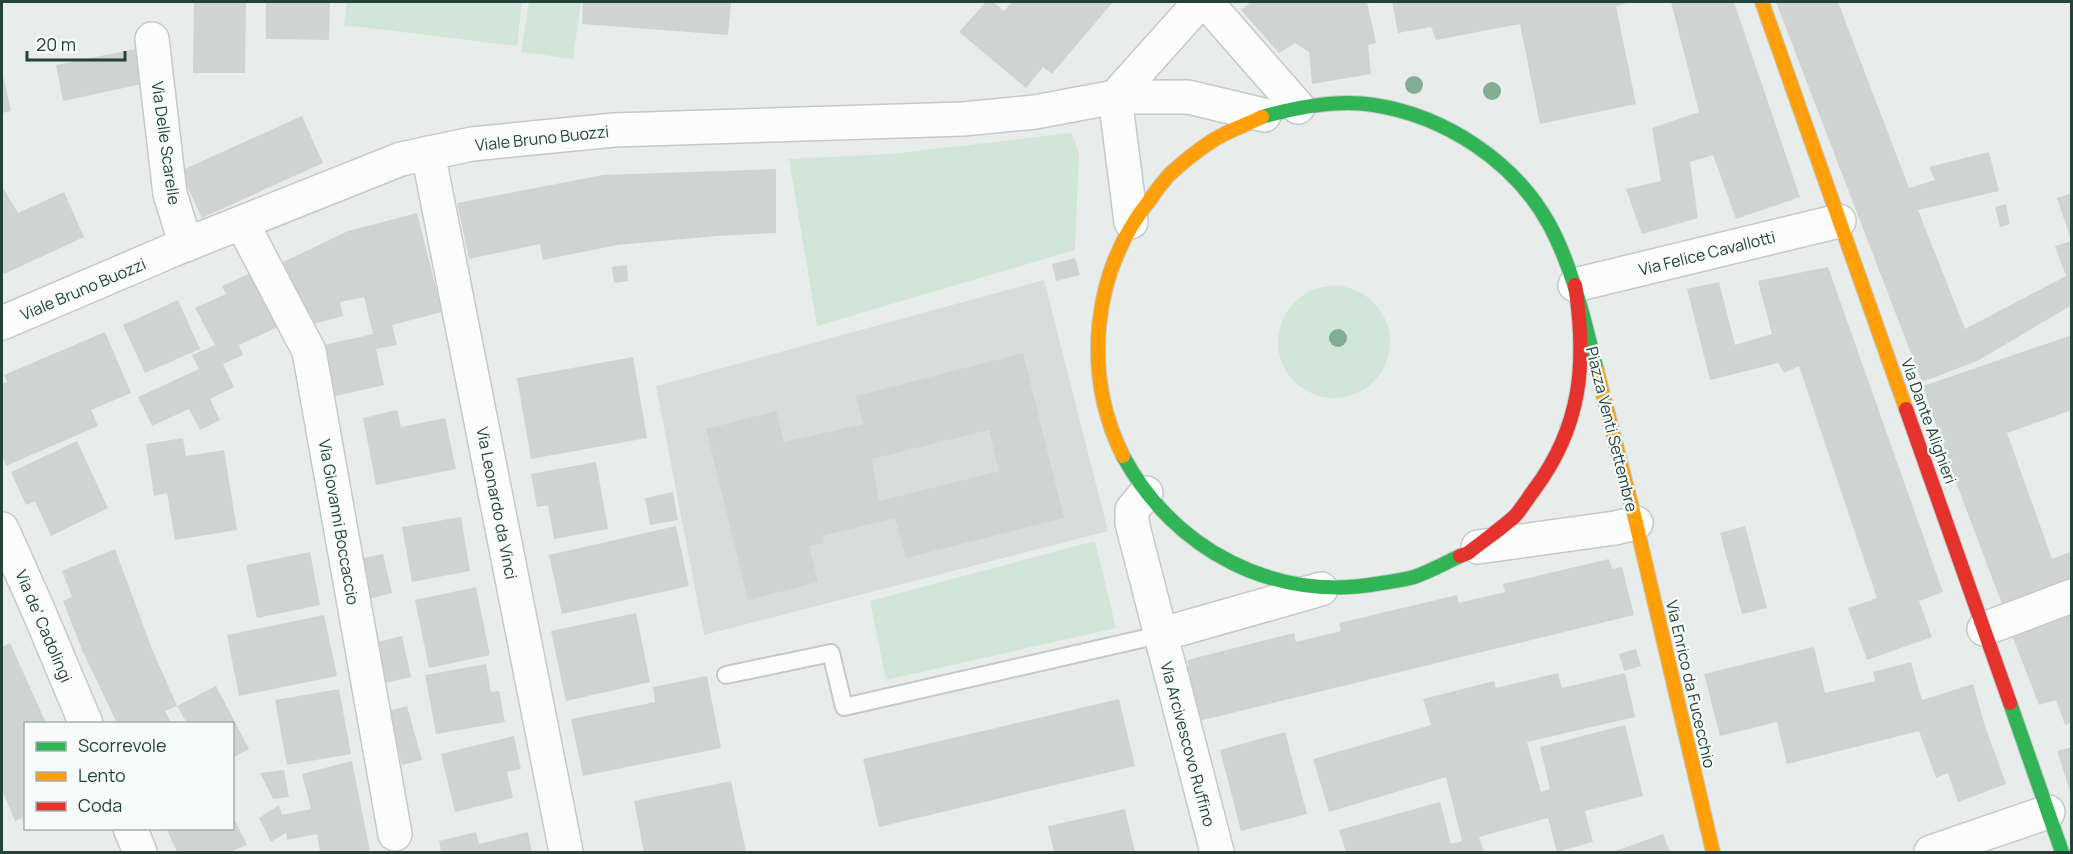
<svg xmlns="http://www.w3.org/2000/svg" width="2073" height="854" font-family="Manrope,sans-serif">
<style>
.built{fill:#d6dedb}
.green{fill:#d1e6d8}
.building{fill:#cfd4d2;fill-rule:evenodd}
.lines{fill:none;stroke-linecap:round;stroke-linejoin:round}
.lane-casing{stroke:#c5cac8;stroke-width:20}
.street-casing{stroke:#c5cac8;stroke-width:36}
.fast-casing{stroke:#c3cbc8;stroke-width:16}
.slow-casing{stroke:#c3cbc8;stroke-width:16}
.jam-casing{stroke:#c3cbc8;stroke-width:16}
.lane{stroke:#fcfcfc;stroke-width:16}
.street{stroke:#fcfcfc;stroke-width:33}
.fast{stroke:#30b455;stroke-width:14}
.slow{stroke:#ff9f0a;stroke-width:14}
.jam{stroke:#e5322d;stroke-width:14}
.tree{fill:#81ae93}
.labels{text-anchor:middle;stroke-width:4.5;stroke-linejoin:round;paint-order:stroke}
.street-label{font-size:16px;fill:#24423a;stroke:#f7fbf9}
</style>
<rect width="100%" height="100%" fill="#e8edeb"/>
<polygon class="built" points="1044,280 1108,531 704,635 656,386"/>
<g class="green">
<polygon points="347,2 522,2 517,46 344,25"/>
<polygon points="529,2 581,2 573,59 521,52"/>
<polygon points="1072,133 1079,154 1075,250 817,326 789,159 891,154"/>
<circle cx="1334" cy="342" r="56"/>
<polygon points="1095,541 1116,628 886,680 870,601"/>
</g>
<g class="building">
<polygon points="194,2 246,2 245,73 193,73"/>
<polygon points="266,2 330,2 329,40 266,39"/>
<polygon points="583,2 731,2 728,35 582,24"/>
<polygon points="986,2 993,2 1004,11 1012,2 1113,2 1052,74 1043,67 1026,88 959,32"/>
<polygon points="1251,2 1367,2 1376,43 1368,45 1371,74 1312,84 1309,52 1295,43 1279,53 1241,10"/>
<polygon points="1392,2 1633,2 1616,6 1636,104 1540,124 1520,24 1436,40 1431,27 1398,33"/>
<polygon points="1671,2 1734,2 1800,197 1736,219 1713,155 1690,162 1698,218 1642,234 1626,189 1661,181 1652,128 1699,112"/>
<polygon points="1776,2 1838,2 1909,188 1935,180 1929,167 1989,152 1999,191 1918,210 1965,329 2066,276 2055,246 2072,241 2072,305 1977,361 1922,382"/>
<polygon points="135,49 142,84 63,101 56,65"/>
<polygon points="2,71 11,111 2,113"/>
<polygon points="302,116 323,163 202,218 180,171"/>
<polygon points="776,169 776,233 717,236 617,245 543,260 540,244 469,259 457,203 603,175"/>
<polygon points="2,186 18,213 64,192 84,237 4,274 2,270"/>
<polygon points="2072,193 2072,240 2071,240 2057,198"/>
<polygon points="2006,204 2010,224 2000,227 1995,207"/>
<polygon points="417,213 442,312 392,325 397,345 376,349 384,385 327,398 315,347 373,334 364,297 340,302 343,316 303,327 275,266 348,231"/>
<polygon points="1075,258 1080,275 1056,281 1052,264"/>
<polygon points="627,265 628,281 614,283 612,267"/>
<polygon points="1828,267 1943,592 1919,601 1932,637 1867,660 1848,608 1877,598 1799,366 1784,373 1778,363 1710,380 1687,289 1719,282 1735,345 1772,334 1758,281"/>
<polygon points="253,272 278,327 239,345 243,355 223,364 234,387 210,399 220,420 200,430 189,409 152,426 138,397 199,369 192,355 215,345 195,308 226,294 222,286"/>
<polygon points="178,300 200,349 145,373 123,325"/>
<polygon points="105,332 131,393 91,410 98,426 6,466 2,455 2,384 7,382 4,375"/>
<polygon points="2072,335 2072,410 2007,433 2052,559 2072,551 2072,586 2005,612 1951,469 1923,386"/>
<path d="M1023 353 1064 518 906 558 895 518 822 536 824 543 809 546 818 582 748 600 706 429 776 411 784 442 863 424 856 396ZM989 430 999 471 879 501 872 459Z"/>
<polygon points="633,357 647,438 531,459 517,378"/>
<polygon points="397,410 401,427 445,418 456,469 376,485 363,418"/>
<polygon points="183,438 186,456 224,450 237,530 175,540 167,493 154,496 146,444"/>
<polygon points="77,441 108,508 51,536 35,501 26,505 11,472"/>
<polygon points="596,462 608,529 554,539 548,505 537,507 531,474"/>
<polygon points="673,492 678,520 650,525 645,498"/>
<polygon points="461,517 470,571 412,582 402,527"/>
<polygon points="676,526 689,586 562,614 549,555"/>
<polygon points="1745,526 1767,608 1742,614 1720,533"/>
<polygon points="115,549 152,649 177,706 165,711 171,723 117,723 82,650 63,601 72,597 62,571"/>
<polygon points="310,552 320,605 257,618 246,565"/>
<polygon points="383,554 392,593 368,599 359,559"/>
<polygon points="1609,559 1612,569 1622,567 1634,615 1195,722 1181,667 1189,666 1187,660 1294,633 1296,642 1341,631 1339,623 1457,595 1459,603 1505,592 1503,584"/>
<polygon points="476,587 490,655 429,668 415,600"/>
<polygon points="2072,603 2072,722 2065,725 2056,700 2039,705 2008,625"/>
<polygon points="636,613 650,682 566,701 551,631"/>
<polygon points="324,615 337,676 239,696 227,635"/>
<polygon points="402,636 411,677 382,684 373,643"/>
<polygon points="10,643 46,723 26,723 25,827 22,818 15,821 2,790 2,647"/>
<polygon points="1814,647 1825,693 1875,681 1873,672 1911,662 1922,700 1973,684 1985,726 2006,784 1958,802 1948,773 1936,778 1919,731 1787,764 1777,722 1720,736 1704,674"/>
<polygon points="1636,649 1641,666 1624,671 1619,654"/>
<polygon points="486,664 491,692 499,691 505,722 436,734 425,675"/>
<polygon points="1558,673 1562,688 1625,673 1635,717 1527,742 1541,792 1550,789 1540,747 1625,725 1643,796 1585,811 1593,842 1557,852 1548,818 1479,837 1484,852 1346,852 1339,830 1440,802 1451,844 1462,841 1446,777 1329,812 1313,759 1431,725 1423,699 1494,681 1496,688"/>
<polygon points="707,676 721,748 583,776 571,719 655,702 653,687"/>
<polygon points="216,686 249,749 232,758 232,723 187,723 177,706"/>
<polygon points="339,689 351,754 287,765 275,700"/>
<polygon points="1119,699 1135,766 879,827 863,759"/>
<polygon points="407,706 422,760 402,765 388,711"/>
<polygon points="1285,732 1307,814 1241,831 1220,750"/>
<polygon points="514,736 521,769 507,772 513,798 455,812 441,754"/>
<polygon points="2072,747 2072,794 2071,794 2057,751"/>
<polygon points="352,761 370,852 320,852 317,834 287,840 286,833 271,842 259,818 279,805 282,815 311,809 302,774"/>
<polygon points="284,770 289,797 273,799 260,773"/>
<polygon points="731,781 746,852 644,852 634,801"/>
<polygon points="1125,809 1135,852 1054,852 1048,826"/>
<polygon points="232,814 247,845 230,852 177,852 166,828 232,828"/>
<polygon points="476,832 479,844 528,832 532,852 441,852 439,841"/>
<polygon points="1663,834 1670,852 1613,852"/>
</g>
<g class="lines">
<defs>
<polyline id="lane" points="726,675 831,653 844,707 1159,635"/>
<g id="street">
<polyline points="1206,2 1298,107"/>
<polyline points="152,39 170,194 186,245"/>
<polyline points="1115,97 1200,2"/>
<polyline points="1115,97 1131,222"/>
<polyline points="428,153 566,852"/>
<polyline points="242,223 309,351 395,834"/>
<polyline points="1575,285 1839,221"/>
<polyline points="2,323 175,249 401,159 472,144 614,130 963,119 1035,112 1115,97 1188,97 1264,115"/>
<polyline points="1146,493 1132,510 1132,523 1217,852"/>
<polyline points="2,529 39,612 86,724"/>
<polyline points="1478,547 1615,528 1636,523"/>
<polyline points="1984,629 2072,596"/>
<polyline points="1159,635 1321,589"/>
<polyline points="130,828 140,852"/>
<polyline points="1931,852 2048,812"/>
</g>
<g id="fast">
<path d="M1262 117C1297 107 1338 99 1374 105 1445 116 1514 161 1549 224 1574 270 1584 321 1597 371"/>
<path d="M1123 456C1175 551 1275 603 1382 583 1393 581 1404 580 1414 577 1429 572 1445 563 1460 556"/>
<polyline points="2010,703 2062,852"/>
</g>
<g id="slow">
<polyline points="1762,2 1906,409"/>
<polyline points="1597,371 1636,523 1713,852"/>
<path d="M1123 456C1082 373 1092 273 1149 201 1155 192 1162 183 1169 175 1182 163 1198 150 1212 141 1227 131 1246 125 1262 117"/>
</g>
<g id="jam">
<polyline points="1906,409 2010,703"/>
<path d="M1460 556 1468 553C1483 541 1501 529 1515 516 1522 508 1528 498 1534 490 1582 426 1587 362 1575 285"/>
</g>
</defs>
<use href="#lane" class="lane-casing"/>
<use href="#street" class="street-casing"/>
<use href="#fast" class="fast-casing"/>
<use href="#slow" class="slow-casing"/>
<use href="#jam" class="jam-casing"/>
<use href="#lane" class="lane"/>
<use href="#street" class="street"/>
<use href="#fast" class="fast"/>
<use href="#slow" class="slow"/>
<use href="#jam" class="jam"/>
</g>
<g class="tree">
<circle cx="1414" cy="85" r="9"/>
<circle cx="1492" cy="91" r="9"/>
<circle cx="1338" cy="338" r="9"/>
</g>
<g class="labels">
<g class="street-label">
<text transform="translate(542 138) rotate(-6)" y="6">Viale Bruno Buozzi</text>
<text transform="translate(166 143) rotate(82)" y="6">Via Delle Scarelle</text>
<text transform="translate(1707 253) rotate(-14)" y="6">Via Felice Cavallotti</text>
<text transform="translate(83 289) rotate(-23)" y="6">Viale Bruno Buozzi</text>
<text transform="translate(1929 421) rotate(70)" y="6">Via Dante Alighieri</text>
<text transform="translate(1612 429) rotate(76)" y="6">Piazza Venti Settembre</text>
<text transform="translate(497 503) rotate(79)" y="6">Via Leonardo da Vinci</text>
<text transform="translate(339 522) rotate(80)" y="6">Via Giovanni Boccaccio</text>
<text transform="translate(44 626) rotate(67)" y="6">Via de' Cadolingi</text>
<text transform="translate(1691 684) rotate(77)" y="6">Via Enrico da Fucecchio</text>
<text transform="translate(1188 744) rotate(75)" y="6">Via Arcivescovo Ruffino</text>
</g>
</g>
<rect width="2073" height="854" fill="none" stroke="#24423a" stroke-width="6"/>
<rect x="24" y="722" width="210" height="108" fill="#f7fbf9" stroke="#a3b1ad" stroke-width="1.5"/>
<rect x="36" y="742" width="30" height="9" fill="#30b455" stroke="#a3b1ad" stroke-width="1.5"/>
<text x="78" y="752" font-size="18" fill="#24423a">Scorrevole</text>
<rect x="36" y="772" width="30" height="9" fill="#ff9f0a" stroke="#a3b1ad" stroke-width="1.5"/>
<text x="78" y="782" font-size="18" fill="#24423a">Lento</text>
<rect x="36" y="802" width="30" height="9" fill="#e5322d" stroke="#a3b1ad" stroke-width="1.5"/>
<text x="78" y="812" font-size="18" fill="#24423a">Coda</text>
<path d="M27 51v9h98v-9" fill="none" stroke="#24423a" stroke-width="3"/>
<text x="36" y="51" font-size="18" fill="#24423a" stroke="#f7fbf9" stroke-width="4.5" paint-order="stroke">20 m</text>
</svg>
